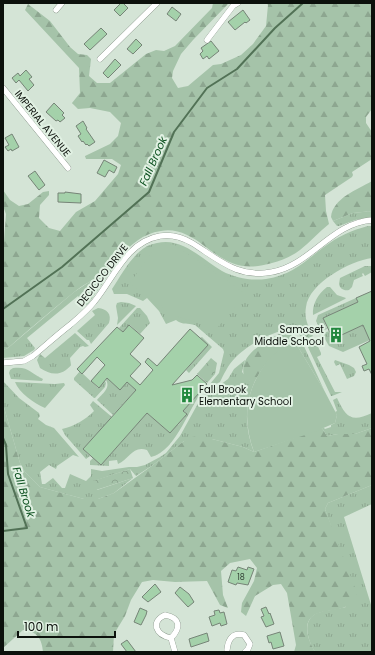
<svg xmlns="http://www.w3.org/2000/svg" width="375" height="655" font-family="Poppins,sans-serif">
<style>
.grass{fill:url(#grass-tufts)}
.forest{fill:url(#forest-firs)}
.park{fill:url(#park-crowns)}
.garden{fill:#a5c3a9}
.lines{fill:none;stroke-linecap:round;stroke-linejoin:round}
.stream{stroke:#527256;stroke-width:2}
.building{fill:#a4d1aa;stroke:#768477}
.minor-casing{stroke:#778578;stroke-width:6}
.minor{stroke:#fff;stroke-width:5.5}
.labels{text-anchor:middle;stroke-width:4;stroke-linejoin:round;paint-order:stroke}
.number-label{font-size:8px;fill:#324134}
.street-label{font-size:10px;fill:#0c110c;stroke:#e1f1e3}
.poi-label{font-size:10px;fill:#0c110c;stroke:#e1f1e3;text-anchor:end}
.water-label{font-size:11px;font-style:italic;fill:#0e5221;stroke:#e1f1e3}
</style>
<defs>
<pattern id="grass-tufts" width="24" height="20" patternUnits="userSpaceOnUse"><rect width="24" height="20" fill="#a5c3a9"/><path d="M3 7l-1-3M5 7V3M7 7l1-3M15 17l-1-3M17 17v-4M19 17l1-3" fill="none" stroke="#8da690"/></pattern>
<pattern id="forest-firs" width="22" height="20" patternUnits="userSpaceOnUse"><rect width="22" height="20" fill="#a5c3a9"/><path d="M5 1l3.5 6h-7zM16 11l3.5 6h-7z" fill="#8da690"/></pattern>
<pattern id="park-crowns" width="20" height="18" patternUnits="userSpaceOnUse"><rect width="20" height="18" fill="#a5c3a9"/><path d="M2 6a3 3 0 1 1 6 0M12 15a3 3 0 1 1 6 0" fill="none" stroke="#8da690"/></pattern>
</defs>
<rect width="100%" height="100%" fill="#d4e4d6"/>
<g class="grass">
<polygon points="372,211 372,217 355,220 339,226 337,226 333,221 353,213"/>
<path d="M368 226H372V258C350 261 309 283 306 307 304 318 308 326 313 336L304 340C301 335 295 331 289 330 273 330 245 347 235 358 228 365 224 374 220 382L216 384H210L219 373 224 352 223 349 195 325C188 323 181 325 176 320L166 324 159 311 147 298 143 301 127 294H114L112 289C120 277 128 262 139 252 144 247 150 244 157 243 183 237 201 259 222 271 235 278 252 281 266 279 292 275 304 262 324 247 337 237 352 230 368 226Z"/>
<polygon points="125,251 88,304 86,305 78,296 27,338 35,348 34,350 24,356 3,358 3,350 8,348 74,292 103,273"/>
<path d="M365 266H372V272L365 276 363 273 362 274 363 276 354 280 352 287 349 290C344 291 340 289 339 284L340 278Z"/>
<path d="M327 287H330L337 295 346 298 345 299 313 315C312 304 318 294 327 287Z"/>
<polygon points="356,298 358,302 323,318 327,329 321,331 316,321 318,315"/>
<polygon points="121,302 129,303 136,306 117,325 118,318 116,306 117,303"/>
<path d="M98 308C107 309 112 314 109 323L91 344 89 340H87L77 331 95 315 92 311Z"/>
<polygon points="137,308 140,308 147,316 150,323 140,334 130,325 123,332 119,328"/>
<polygon points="363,325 370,340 343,352 329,346 322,334 329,331 333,339"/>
<path d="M75 333 89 346 85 347 83 346 80 347 70 358C70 359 71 364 71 365 71 366 67 369 66 370 57 376 49 374 40 368L37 360 40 354 45 358Z"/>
<polygon points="291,335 299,340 303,344 324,390 295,342 294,338"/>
<polygon points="202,337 212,347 189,373 186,370 208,345 200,338"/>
<polygon points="314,338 321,353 321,355 317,357 335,392 342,392 332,396 331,396 306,343"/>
<path d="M245 360 242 372 250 381H255C244 405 245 428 254 452L243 447 212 439 184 441 153 465 136 476 130 469 94 481 97 490 133 478 114 493 98 499H84L40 487 25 472 20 463 3 404V381L19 398 39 413 40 416 38 419 46 425 54 428 79 457 73 455 57 466 56 469 49 465 40 472 42 484H45L53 478 62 488H65L70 474 86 481 91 476V469L102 471 129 467H137L145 465 160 457 166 453 180 436 201 398 210 390 217 387 228 379 234 369Z"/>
<polygon points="335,360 349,365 354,368 356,372 354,376 347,379 340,364 336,366 334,362"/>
<path d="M13 368C29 366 30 373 43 379L42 381 11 379 9 373 10 370Z"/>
<polygon points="80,371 98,388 105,381 106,383 105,387 95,398 94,398 74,380 74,378"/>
<path d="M107 378 119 389 127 382 136 390 113 415 97 400C102 394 111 388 106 380Z"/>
<path d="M15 382 55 384 64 383 65 385 45 408C34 403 19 393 15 382Z"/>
<path d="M207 384C190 404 177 451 151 457L147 450C133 445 129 459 118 464L117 460 109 461V466L90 465V461L93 458 101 465 147 413 170 433 176 424 178 425 187 414 174 402 177 399 186 407Z"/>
<path d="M337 398C346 417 351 423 372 413V428L355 434H338L327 436 322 428H324L325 429 331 427V425L335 423 337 415 335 412 337 411 333 400Z"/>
<path d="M93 401 112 417 83 449 90 456 86 459 65 435 62 429C75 426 85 420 94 411L90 405Z"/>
<path d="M372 485V504L344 517 372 608V652H315C309 642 301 623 315 614 320 611 339 609 346 607L331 526 325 509 328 503Z"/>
</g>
<g class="forest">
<path d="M213 3H229L193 40 181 54 173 71 172 78 178 88 188 86 213 65 221 64 241 55 253 44 266 26 268 5 267 3H372V109L366 117V123L372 132V159L352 172 353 175 352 177 325 195 326 211 329 224C319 232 310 242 300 250 292 256 281 261 272 263 242 272 227 263 203 245 191 236 177 228 161 231 133 235 123 257 103 273 94 280 82 285 73 293 51 311 29 329 8 348L3 350V254L6 214 3 206V190L10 200 19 206 28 204 43 192 49 191V195L40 205 39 218 49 228 60 231 76 212 95 201 118 174 121 165 112 159H86L85 156 110 144 118 136 121 123 110 112 90 108 78 109 72 103 80 93 79 68 25 10 28 4 50 21 70 47 78 54 87 55 91 59 89 76 97 83H110L146 54 156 50 164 51 175 46 212 8Z"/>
<path d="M372 181V211L353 213 333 221 331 217C333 198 357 190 372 181Z"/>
<path d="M279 334 291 335 294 338 295 342C274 353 267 360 255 381H250L245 379C236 356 263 343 279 334Z"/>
<path d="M3 404 20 463 25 472 40 487 84 499H98L114 493 153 465 184 441 192 437 200 436 212 439 243 447 254 452 322 428 327 436 338 434H355L372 428V485L328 503 325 509 357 593 356 600C352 603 349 606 345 607 337 611 322 610 314 615 301 624 309 641 315 652H294L296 645 287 593 281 584 273 585 255 596 246 616 241 612 242 603 254 581 257 568 250 559 230 563 221 571 223 595 228 608 220 605 207 581 175 582 153 580 142 582 131 600 125 616 114 634 113 652H43C42 639 37 631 23 630L3 648Z"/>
</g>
<g class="park">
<polygon points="211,358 217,363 215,374 207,383 197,374"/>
<polygon points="130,469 133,478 96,490 93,481"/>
</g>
<g class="garden">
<polygon points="165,243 175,245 246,294 212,334 200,323 175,316 130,283 154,249"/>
<path d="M295 342 324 390 337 415 335 423 314 432 254 452C244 424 244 398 260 372 264 365 269 358 276 353 282 348 288 345 295 342Z"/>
</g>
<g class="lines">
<g class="stream">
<polyline points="3,309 62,267 149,192 174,132 207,88 237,69 275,28 303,3"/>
<polyline points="3,438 6,445 8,474 27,528 3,531"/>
</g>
</g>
<g class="building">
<polygon points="121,3 123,3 128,8 120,16 114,10"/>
<polygon points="172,7 181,14 176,21 167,14"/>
<polygon points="243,10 250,20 246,23 245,22 235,30 228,22"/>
<polygon points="101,28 107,34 90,50 84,44"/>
<polygon points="136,39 142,45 133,54 127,49"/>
<polygon points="211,41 219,51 209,59 207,56 203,59 200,54 203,51 201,48"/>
<polygon points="115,59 121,65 108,78 103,73"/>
<polygon points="26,70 32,77 29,79 34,85 28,91 19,80 16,83 12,78 18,73 20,76"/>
<polygon points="54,103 64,113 62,115 65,118 60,122 58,120 56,121 46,112"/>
<polygon points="83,121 87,128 86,129 95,142 89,146 87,144 86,145 83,141 82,142 78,136 81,134 76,126"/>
<polygon points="12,134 19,147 12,151 11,149 8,151 5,147 9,145 5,138"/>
<polygon points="104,160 117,167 114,173 109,170 105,177 97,173"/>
<polygon points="35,171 45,185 39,190 28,176"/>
<polygon points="65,192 81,194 81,203 58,202 58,193 65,193"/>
<polygon points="372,291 372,375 369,369 364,371 362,366 367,364 359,347 370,341 363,325 333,339 323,318 358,302 356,298"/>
<polygon points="129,325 144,338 130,354 141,364 130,376 140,385 153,370 145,362 148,358 157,366 190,329 208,345 172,385 192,380 197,375 207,384 183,411 187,414 170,433 147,413 101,465 83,449 136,390 127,382 120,390 107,378 99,388 91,381 105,365 97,357 82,374 77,369 117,327 123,332"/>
<polygon points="238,567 247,570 248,567 254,569 248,585 237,583 236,585 228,582 232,570 236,571"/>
<polygon points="155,584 161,592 148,602 142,597"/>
<polygon points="180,587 189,594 194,602 188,607 175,593"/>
<polygon points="266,607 269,614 270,613 274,624 266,627 261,617 264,616 261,609"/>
<polygon points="140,608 147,611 146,615 141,625 134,622"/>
<polygon points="219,610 220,613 224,612 227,624 221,626 220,623 212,626 209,617 215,615 214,611"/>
<polygon points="280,632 284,646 273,649 271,642 269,643 267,636"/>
<polygon points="207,633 209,641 191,647 189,639"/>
<polygon points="127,640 136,652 127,652 121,644"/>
</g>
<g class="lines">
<defs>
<g id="minor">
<polyline points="56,10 62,3"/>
<polyline points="207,40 233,6 238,3"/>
<polyline points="100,59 157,3"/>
<polyline points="3,88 68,168"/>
<path d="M3 363 24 361 33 356C45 346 57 335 70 325 78 318 87 311 94 302 114 278 126 242 160 236 172 234 182 237 192 243 218 259 238 279 272 272 311 265 331 223 372 220"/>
<path d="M165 615C181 618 181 628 171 638 156 635 150 622 165 615Z"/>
<polyline points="171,638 175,652"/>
<path d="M227 650C228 640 232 632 244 635L250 644 248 649 245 652"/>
</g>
</defs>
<use href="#minor" class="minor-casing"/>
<use href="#minor" class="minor"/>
</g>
<defs>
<symbol id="building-bare" viewBox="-9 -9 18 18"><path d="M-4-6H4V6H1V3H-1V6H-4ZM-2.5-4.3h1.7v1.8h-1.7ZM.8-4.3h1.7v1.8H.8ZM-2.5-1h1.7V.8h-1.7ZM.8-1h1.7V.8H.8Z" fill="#20873c" stroke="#e1f1e3" stroke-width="2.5" paint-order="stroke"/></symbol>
</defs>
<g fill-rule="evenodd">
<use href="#building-bare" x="325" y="324" width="22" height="22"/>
<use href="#building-bare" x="176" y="384" width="22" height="22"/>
</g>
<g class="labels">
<g class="number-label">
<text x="241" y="580">18</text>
</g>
<g class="street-label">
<text transform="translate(43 123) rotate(51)" y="4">IMPERIAL AVENUE</text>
<text transform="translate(102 275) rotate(-52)" y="4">DECICCO DRIVE</text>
</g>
<g class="poi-label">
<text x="324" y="333">Samoset<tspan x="324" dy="12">Middle School</tspan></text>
<text x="199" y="393" text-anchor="start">Fall Brook<tspan x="199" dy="12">Elementary School</tspan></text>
</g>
<g class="water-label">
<text transform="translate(153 161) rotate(-66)" y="4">Fall Brook</text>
<text transform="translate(24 492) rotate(73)" y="4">Fall Brook</text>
</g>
</g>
<rect width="375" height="655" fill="none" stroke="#0c110c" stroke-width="8"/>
<path d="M18 631v6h97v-6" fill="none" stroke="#0c110c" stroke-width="2"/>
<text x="24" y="631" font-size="12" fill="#0c110c" stroke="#e1f1e3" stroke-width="3" paint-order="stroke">100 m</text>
</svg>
